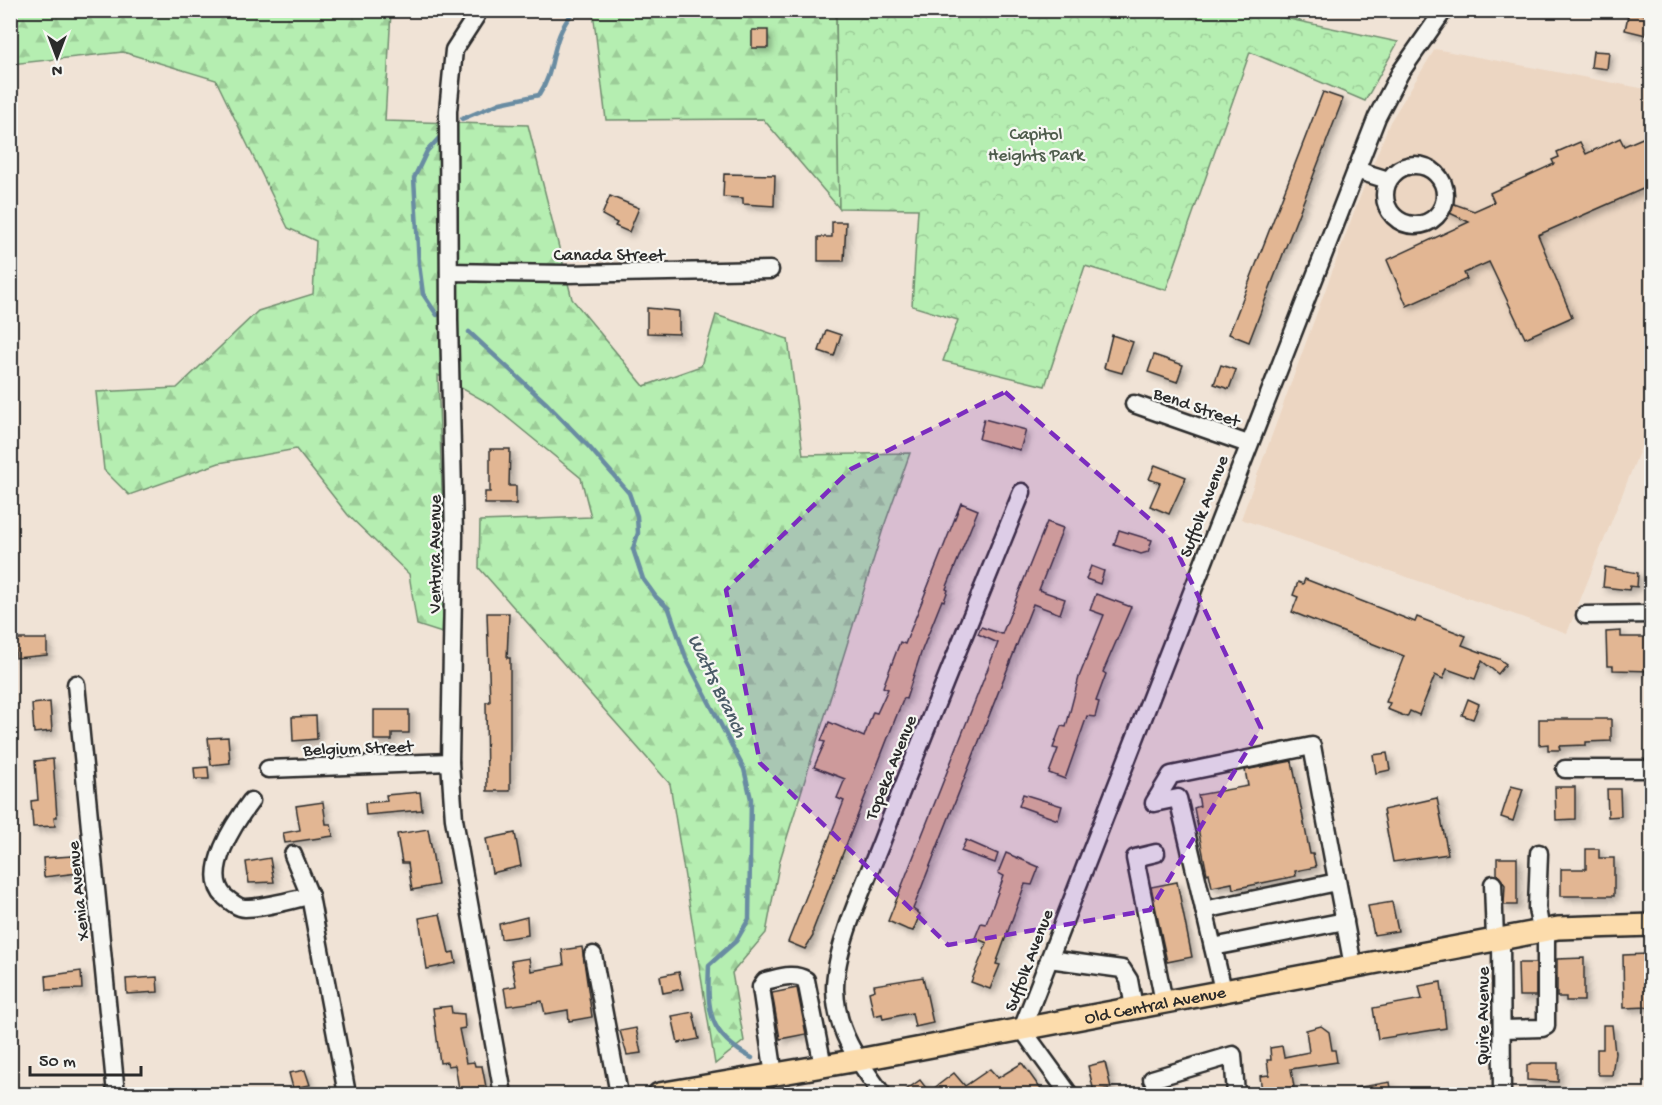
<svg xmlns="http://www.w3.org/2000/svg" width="1662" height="1105" font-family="'Gochi Hand',sans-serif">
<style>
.built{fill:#ecd6c2}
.forest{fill:url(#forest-firs);stroke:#708c6e;stroke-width:1.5}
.park{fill:url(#park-crowns);stroke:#708c6e;stroke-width:1.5}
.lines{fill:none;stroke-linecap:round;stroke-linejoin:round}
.stream{stroke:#698ca2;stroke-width:4.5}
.building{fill:#e2b693;stroke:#2b2b2b;stroke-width:1.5;filter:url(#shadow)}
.minor-casing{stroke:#2b2b2b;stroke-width:21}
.major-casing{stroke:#2b2b2b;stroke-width:26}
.minor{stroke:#f6f6f2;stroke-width:16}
.major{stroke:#fcdcac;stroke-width:21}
.marked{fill:#7b2cbf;fill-opacity:0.2;stroke:#7b2cbf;stroke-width:4.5;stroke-dasharray:12 8;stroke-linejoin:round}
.labels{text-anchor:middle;stroke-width:4.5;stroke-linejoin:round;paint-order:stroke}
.park-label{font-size:18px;fill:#4e5c4c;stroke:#f6f6f2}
.street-label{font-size:18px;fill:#2b2b2b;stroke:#f6f6f2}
.water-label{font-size:20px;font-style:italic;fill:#4a5b66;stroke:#f6f6f2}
</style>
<defs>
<pattern id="forest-firs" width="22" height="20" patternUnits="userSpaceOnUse" patternTransform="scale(1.5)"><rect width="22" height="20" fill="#b5eeb1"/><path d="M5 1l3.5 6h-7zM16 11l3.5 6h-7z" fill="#9ccc98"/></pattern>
<pattern id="park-crowns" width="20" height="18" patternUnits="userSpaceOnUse" patternTransform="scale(1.5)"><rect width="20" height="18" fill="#b5eeb1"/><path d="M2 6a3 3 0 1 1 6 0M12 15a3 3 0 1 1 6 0" fill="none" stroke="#9ccc98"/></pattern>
<filter id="shadow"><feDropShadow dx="4" dy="4" stdDeviation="3" flood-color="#0004"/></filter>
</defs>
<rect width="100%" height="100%" fill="#f0e3d6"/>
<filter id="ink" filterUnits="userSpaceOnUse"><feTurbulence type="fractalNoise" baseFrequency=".0167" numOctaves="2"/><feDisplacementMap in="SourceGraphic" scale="12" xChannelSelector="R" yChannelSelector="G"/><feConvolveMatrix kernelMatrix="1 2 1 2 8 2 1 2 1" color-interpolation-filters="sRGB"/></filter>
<g filter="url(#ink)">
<polygon class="built" points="1435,49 1651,90 1651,422 1567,633 1241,519 1354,212 1390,122"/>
<g class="forest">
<polygon points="10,11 391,11 385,121 528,125 572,299 644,386 701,366 716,315 788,339 803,455 910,453 883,529 780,860 766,933 732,973 744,1041 715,1064 670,784 479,568 480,521 591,517 581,478 492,405 438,375 445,574 442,633 417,625 409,574 348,515 296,449 219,463 129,495 104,470 96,392 177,388 258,311 313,294 316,241 288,228 216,80 123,52 11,64"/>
<polygon points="593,11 836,11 839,208 763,119 606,120"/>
<polygon points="1251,11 1302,11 1299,21"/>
</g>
<polygon class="park" points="836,11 1251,11 1398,42 1365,101 1250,52 1166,290 1085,266 1045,386 943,361 958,320 912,306 918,209 839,208"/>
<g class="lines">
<g class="stream">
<path d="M462 119 500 103 539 95C558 67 548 40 575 10"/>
<polyline points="437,315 423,294 419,264 414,178 427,151 439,138"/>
<path d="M469 332 547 404 590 448 629 493 637 516 638 533 633 549 643 579 656 597 669 609 686 658 744 769 751 799 749 919 736 941 709 965C707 1011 708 1035 752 1058"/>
<polyline points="783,1094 784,1094"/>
</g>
</g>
<g class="building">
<polygon points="1629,11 1651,16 1646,35 1625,30"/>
<rect x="752" y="30" width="16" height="18"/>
<polygon points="1593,51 1609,52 1607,69 1591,67"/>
<polygon points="1323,92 1343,99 1249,342 1229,334"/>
<polygon points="1652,134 1652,185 1538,235 1572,317 1525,338 1489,262 1464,273 1467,279 1407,306 1387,260 1469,222 1437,207 1440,199 1474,211 1494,202 1490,193 1554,164 1552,160 1559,157 1557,152 1580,142 1586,154 1620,138 1624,146"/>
<polygon points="724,174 775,175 774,206 743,204 743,198 723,197"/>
<polygon points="610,196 639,208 629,232 615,226 617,223 602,215"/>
<polygon points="832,222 846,222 844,261 818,261 818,237 832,237"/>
<polygon points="647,308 679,311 679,334 647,333"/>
<polygon points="826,330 841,335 834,356 819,351"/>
<polygon points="1112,335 1133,342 1122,373 1104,368"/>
<polygon points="1154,355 1183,365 1177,382 1148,372"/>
<polygon points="1221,365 1236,370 1229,389 1214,384"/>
<polygon points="984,419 1026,430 1020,450 979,439"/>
<polygon points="490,449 510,449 509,486 516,486 516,504 485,504 485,492 490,492"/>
<polygon points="1155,465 1186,477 1169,514 1150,506 1160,483 1149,479"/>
<polygon points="961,503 978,510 946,589 948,590 944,601 942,600 922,650 906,699 904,698 898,712 813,930 813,936 805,949 788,942 844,801 837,798 845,779 814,767 825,742 821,741 829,722 864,737 873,712 877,713 888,689 883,687 900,642 905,644"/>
<polygon points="1047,522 1063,528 1039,590 1065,599 1060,614 1033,604 913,909 920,914 913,931 906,929 888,921 998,643 978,634 981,627 1002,634"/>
<polygon points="1119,530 1152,540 1148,552 1141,554 1114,545"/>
<polygon points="1091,566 1104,571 1100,584 1086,579"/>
<polygon points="1605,567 1638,573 1637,587 1630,586 1629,590 1603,587"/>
<polygon points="1305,579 1415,622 1417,617 1466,636 1462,645 1499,659 1506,664 1498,674 1482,661 1475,679 1447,669 1443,679 1435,675 1419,715 1410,711 1407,717 1387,709 1390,703 1386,702 1404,656 1292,612 1298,597 1293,595 1298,582 1303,584"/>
<polygon points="1096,594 1131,607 1103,672 1106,674 1096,701 1099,702 1095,717 1087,716 1065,779 1049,773 1058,749 1053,748 1061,726 1066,727 1079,677 1104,615 1090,610"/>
<polygon points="487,613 509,613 507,658 510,658 510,791 487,791 486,702 490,702"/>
<polygon points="1621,631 1621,637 1652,637 1652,671 1613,670 1613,666 1607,666 1606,632"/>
<polygon points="15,639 47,639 47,655 16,658"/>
<polygon points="1468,699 1479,704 1473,719 1462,715"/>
<polygon points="50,702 52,731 34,733 32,704"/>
<polygon points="374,710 409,710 409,733 392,733 392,740 374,740"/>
<polygon points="316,716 317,739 293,741 292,717"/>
<polygon points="1539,719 1611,719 1611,741 1586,742 1586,745 1559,746 1560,750 1548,750 1548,744 1539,745"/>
<polygon points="228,737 230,763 211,765 208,738"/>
<polygon points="1387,753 1390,770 1376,773 1373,755"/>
<polygon points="53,759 57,817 54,817 55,826 33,827 31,801 38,800 35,761"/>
<polygon points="1292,761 1310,854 1313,854 1316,867 1295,871 1296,876 1233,889 1232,883 1212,887 1209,873 1207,874 1194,808 1200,806 1198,795 1248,786 1245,770"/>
<polygon points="208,767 209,779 195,779 194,768"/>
<polygon points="1511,786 1523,789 1513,821 1501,817"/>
<polygon points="1555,787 1575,787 1575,819 1556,820"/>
<polygon points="1607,789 1620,789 1621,816 1608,817"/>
<polygon points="420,792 422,810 366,815 365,803 387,801 386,795"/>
<polygon points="1023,794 1062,806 1058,820 1019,806"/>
<polygon points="1437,798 1448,854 1393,862 1383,810"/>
<polygon points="323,802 326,824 331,824 333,836 285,843 283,833 300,830 296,806"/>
<polygon points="428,829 438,885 412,890 408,863 402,863 397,834"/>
<polygon points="515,833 521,866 492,873 486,839"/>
<polygon points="966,840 998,854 995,863 961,851"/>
<polygon points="1586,849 1599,849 1599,858 1614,858 1614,896 1561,896 1561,869 1586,869"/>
<polygon points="1006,853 1039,867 1032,885 1025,884 996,964 1000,965 990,989 971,982 987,943 975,938 981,923 986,924 1004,876 998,873"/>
<polygon points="72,856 77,857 78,873 44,877 43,858"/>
<polygon points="270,858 274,882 249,883 246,862"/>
<polygon points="1497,858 1517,858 1517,905 1504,905 1505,885 1497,874"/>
<polygon points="1177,882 1192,957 1167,962 1151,887"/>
<polygon points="1392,902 1398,931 1374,935 1368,906"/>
<polygon points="440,914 449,953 454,952 456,963 427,969 419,918"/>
<polygon points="527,917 528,935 501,939 499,924"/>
<polygon points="582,947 592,1017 569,1021 568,1010 545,1014 542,1001 507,1006 504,988 516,986 511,961 529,958 531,971 564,965 562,950"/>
<polygon points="1647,954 1648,1007 1624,1008 1623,955"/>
<polygon points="1584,958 1584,1001 1566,1001 1566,997 1557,997 1557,959"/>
<polygon points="1518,963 1536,963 1536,996 1519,996"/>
<polygon points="81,971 82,989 47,990 46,976"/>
<polygon points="679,972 683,989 663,993 660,976"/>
<polygon points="157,977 158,992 127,994 126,979"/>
<polygon points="923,977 933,1023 915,1027 912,1013 883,1019 882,1014 874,1016 869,992 875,990 874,985"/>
<polygon points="1441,982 1446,1028 1378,1039 1373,1008 1422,999 1419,986"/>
<polygon points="797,988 806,1034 780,1039 772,993"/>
<polygon points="451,1006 452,1013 464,1014 465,1028 459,1029 466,1063 474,1062 475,1066 482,1066 487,1092 482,1095 460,1095 455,1065 448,1066 447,1062 440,1063 433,1008"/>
<polygon points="693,1012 699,1039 678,1043 672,1016"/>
<polygon points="1603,1025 1612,1025 1615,1053 1612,1075 1599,1075 1597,1071 1597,1049 1603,1049"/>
<polygon points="1321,1026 1329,1032 1332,1050 1335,1050 1337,1062 1291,1069 1294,1087 1262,1092 1260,1076 1269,1075 1267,1060 1271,1060 1270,1048 1282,1046 1284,1057 1309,1052 1306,1030"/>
<polygon points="636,1028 641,1053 627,1055 620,1031"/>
<polygon points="1105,1062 1111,1088 1094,1092 1088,1066"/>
<polygon points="1022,1063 1045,1095 899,1095 920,1080 929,1092 954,1073 965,1086 990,1069 998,1078"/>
<polygon points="1532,1063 1558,1063 1558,1082 1527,1080 1527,1065"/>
<polygon points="305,1070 310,1085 293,1088 289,1073"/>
<polygon points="1390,1082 1392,1095 1356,1095 1355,1088"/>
</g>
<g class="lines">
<defs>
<g id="minor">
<polyline points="476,16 454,50 448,111 449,320 454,535 450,762 454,819 503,1094"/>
<circle cx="1415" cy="195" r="30"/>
<polyline points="1356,170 1388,180"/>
<polyline points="449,272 566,274 770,270"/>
<polyline points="1134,404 1248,444"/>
<polyline points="1585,615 1652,614"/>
<polyline points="76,684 116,1094"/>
<polyline points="268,769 450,762"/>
<polyline points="1565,769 1652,769"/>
<path d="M251 801C236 821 200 873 225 897 231 902 238 908 245 908 266 908 290 900 310 896"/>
<polyline points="1156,853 1135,858 1164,1002"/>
<polyline points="1539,853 1537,908 1541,931"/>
<polyline points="293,855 310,896 347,1094"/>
<polyline points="1493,884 1495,939"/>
<polyline points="1204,910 1337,882"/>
<polyline points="1501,938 1502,1094"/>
<polyline points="1213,947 1345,921"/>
<polyline points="593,955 619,1094"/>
<polyline points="1049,959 1122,969 1129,980 1134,1007"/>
<polyline points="1223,990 1178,798 1154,803 1171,775 1312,746 1353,966"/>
<polyline points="1502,1029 1542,1028 1546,1026 1546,930"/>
<path d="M774 1075 761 987 765 981C779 978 793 972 806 980L823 1066"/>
<polyline points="1152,1079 1233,1055 1236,1094"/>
<path d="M882 1094C858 1061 836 1032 835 989 835 944 867 880 883 838 928 722 975 608 1022 492"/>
<polyline points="1069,1094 1022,1029 1377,117 1400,73 1444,10"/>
</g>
<g id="major">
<path id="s1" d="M659 1094 858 1060 1558 928 1652 925"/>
</g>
</defs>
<use href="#minor" class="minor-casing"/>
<use href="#major" class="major-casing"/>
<use href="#minor" class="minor"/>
<use href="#major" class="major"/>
</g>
</g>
<path class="marked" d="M1005 392 1170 537 1261 728 1150 910 948 945 760 763 726 590 851 469Z"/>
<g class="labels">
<g class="park-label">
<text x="1036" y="139">Capitol<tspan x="1036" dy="21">Heights Park</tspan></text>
</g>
<g class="street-label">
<text x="609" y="260">Canada Street</text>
<text transform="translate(1197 406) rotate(19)" y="6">Bend Street</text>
<text transform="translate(1203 506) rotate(-69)" y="6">Suffolk Avenue</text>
<text transform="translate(434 554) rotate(-90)" y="6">Ventura Avenue</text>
<text transform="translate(358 747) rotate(-2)" y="6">Belgium Street</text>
<text transform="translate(890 767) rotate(-68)" y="6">Topeka Avenue</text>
<text transform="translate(77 891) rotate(-96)" y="6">Xenia Avenue</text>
<text transform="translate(1028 960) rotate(-69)" y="6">Suffolk Avenue</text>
<text dy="6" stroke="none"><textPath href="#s1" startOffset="504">Old Central Avenue</textPath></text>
<text transform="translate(1482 1016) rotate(-90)" y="6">Quire Avenue</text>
</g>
<g class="water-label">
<text transform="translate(719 685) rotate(64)" y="7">Watts Branch</text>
</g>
</g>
<rect width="1662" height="1105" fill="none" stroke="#f6f6f2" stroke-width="36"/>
<rect x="18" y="18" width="1626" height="1069" fill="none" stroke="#2b2b2b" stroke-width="2" filter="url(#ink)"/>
<g transform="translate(57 57) rotate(180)" stroke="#f6f6f2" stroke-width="4.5" paint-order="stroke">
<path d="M0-4.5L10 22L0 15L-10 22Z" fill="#2b2b2b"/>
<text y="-9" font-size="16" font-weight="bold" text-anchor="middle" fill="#2b2b2b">N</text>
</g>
<path d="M30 1066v9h111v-9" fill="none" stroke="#2b2b2b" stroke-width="3"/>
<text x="39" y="1066" font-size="18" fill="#2b2b2b" stroke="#f6f6f2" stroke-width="4.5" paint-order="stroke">50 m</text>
</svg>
